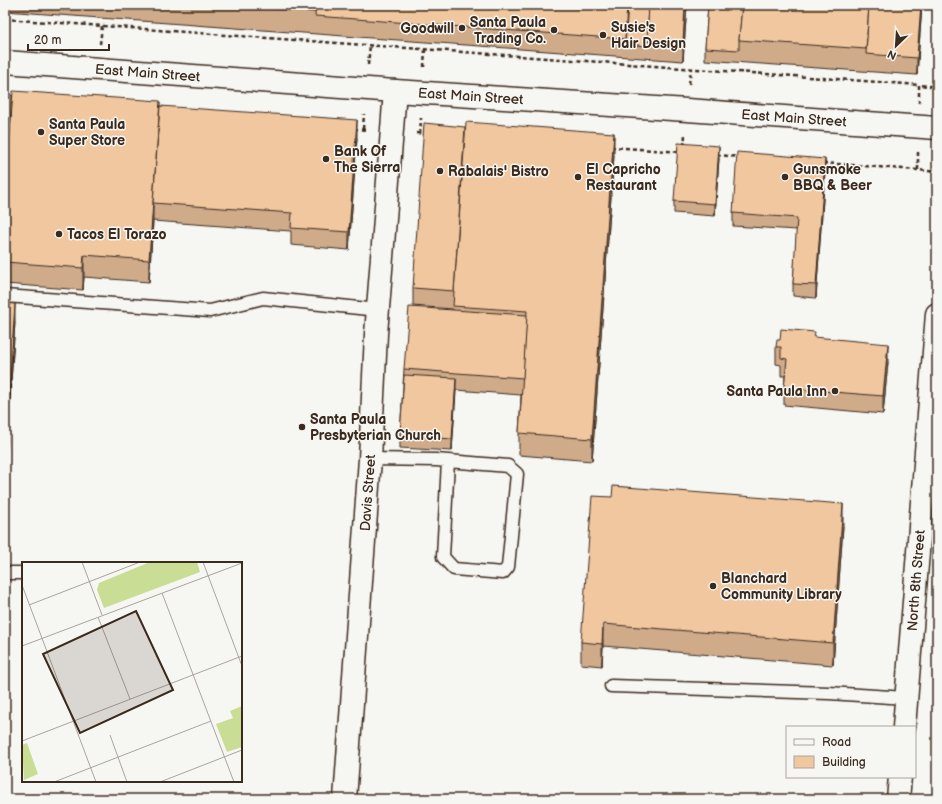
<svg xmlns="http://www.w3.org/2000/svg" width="942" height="804" font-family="'Balsamiq Sans',sans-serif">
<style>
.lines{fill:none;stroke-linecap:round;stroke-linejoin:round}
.lane-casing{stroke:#3b2a1e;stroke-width:15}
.street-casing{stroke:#3b2a1e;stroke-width:25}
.secondary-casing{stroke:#3b2a1e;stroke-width:25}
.path{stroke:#3b2a1e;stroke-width:2.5;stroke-dasharray:4 3;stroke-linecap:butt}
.lane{stroke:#f6f6f2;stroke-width:12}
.street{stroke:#f6f6f2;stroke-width:22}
.secondary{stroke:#f6f6f2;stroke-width:22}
.wall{fill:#cfab8a;stroke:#3b2a1e}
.shaded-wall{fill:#a98b70;stroke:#3b2a1e}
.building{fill:#f1c7a0;stroke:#3b2a1e}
.poi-dot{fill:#3b2a1e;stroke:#f6f6f2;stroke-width:1.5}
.labels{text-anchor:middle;stroke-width:3;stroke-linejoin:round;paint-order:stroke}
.poi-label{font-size:14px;font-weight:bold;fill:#3b2a1e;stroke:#f6f6f2;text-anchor:start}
.street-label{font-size:14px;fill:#3b2a1e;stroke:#f6f6f2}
.inset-road{fill:none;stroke:#aba49d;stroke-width:1}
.view{fill:#3b2a1e;fill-opacity:0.15;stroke:#3b2a1e;stroke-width:2}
.inset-edge{fill:none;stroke:#3b2a1e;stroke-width:2}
</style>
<rect width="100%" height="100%" fill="#f6f6f2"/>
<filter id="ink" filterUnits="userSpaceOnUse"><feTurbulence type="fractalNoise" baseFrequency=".025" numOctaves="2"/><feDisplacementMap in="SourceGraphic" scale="8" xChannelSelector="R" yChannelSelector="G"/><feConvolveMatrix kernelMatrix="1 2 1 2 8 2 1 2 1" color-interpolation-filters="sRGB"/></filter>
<g filter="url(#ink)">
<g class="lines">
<defs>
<g id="lane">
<polyline points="5,296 210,311 263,298 378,310"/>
<polyline points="370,459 436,460 508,466 517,474 508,567 503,573 454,569 443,557 448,461"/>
<polyline points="5,573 23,573"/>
<polyline points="611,686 829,693 906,698"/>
</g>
<g id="street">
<path id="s1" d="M904 727 937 314"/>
<path id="s2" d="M345 799 370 459 376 334 395 91"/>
<polyline points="898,799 900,777"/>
</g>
<g id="secondary">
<path id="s3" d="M5 62 395 91 687 110 937 128"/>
</g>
</defs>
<use href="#lane" class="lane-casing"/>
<use href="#street" class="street-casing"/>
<use href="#secondary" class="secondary-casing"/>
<g class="path">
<polyline points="5,19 919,85"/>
<polyline points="100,44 102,26"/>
<polyline points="368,65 370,45"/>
<polyline points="424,67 425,49"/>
<polyline points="689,84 691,69"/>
<polyline points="919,103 919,85 937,87"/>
<polyline points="354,129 367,130"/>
<polyline points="363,129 364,114"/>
<polyline points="416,133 427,134"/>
<polyline points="420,134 421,118"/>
<polyline points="684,146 685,135"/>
<polyline points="611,147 680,152"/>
<polyline points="918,152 918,170 937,172"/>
<polyline points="717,155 740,157"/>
<polyline points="823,163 918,170"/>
</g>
<use href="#lane" class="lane"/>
<use href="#street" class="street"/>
<use href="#secondary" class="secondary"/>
</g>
<g class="wall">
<polygon points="5,5 687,5 683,61 5,11"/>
<polygon points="708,5 922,5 917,75 705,60 705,48"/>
<polygon points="5,95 160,106 357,138 349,250 291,245 291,231 153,221 149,282 84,277 83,290 5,284"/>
<polygon points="614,155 592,461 519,455 519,433 521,395 456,390 452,451 400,448 400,435 404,369 453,310 453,309 413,306 413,288"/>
<polygon points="719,158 715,216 674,213 674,201"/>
<polygon points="825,171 816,298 793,296 793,284 797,230 733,226 733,213"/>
<polygon points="5,303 15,322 6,457 5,457"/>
<polygon points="815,338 888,362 883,414 784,405 784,388 785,376 781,376 781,365 776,364 776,347 780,340"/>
<polygon points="612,497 843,526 833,665 603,646 602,666 581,664 581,642"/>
</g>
<g class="shaded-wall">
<polygon points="685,5 687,5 683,61 683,43"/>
<polygon points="921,5 922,5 917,75 917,58"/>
<polygon points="160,101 153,203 153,221 149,282 149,260"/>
<polygon points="357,120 357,138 349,250 349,232"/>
<polygon points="614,133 614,155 592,461 592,439"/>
<polygon points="719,146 719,158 715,216 715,204"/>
<polygon points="825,159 825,171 816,298 816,285"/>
<polygon points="84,255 84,277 83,290 83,268"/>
<polygon points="15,304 15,322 6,457 6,439"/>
<polygon points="888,344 888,362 883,414 883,396"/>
<polygon points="456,378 456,390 452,451 452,439"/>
<polygon points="843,504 843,526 833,665 833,643"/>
<polygon points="603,624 603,646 602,666 602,644"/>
</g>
<g class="building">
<polygon points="223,5 315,5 315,12"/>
<polygon points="316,5 627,5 625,39 315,16"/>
<polygon points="628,5 649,5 647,46 625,44"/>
<polygon points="649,5 685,5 683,43 647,41"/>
<polygon points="708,5 742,5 739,40 739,50 705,48"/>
<polygon points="742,5 869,5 866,49 739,40"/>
<polygon points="869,5 921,5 917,58 866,54"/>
<polygon points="13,91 160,101 149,260 84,255 83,268 5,262 5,203"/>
<polygon points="5,95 12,95 5,203"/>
<polygon points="160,106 357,120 349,232 291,228 292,213 153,203"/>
<polygon points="466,122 614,133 592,439 519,433 527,311 453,306"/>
<polygon points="424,123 465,127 454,291 413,288"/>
<polygon points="678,143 719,146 715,204 674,201"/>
<polygon points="737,152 825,159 816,285 793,284 797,218 733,213"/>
<polygon points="5,303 15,304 6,439 5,439"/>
<polygon points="409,307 527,315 523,378 404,369"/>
<polygon points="781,329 815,332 814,337 888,344 883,396 784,388 787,359 781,358 781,347 776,347 777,340 780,340"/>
<polygon points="404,375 456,378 452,439 400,435"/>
<polygon points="613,486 843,504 833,643 603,624 602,644 581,642 592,496 612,497"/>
</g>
</g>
<g class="poi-dot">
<circle cx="462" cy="28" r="4"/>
<circle cx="554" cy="30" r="4"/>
<circle cx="603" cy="35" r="4"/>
<circle cx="41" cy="132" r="4"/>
<circle cx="326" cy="159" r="4"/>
<circle cx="440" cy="171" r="4"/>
<circle cx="578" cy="177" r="4"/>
<circle cx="785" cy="177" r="4"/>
<circle cx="59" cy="234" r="4"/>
<circle cx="835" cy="391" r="4"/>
<circle cx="302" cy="427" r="4"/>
<circle cx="713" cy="586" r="4"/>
</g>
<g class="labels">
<g class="poi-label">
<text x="546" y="27" text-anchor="end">Santa Paula<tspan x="546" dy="16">Trading Co.</tspan></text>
<text x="611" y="32">Susie's<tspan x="611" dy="16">Hair Design</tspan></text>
<text x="454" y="33" text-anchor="end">Goodwill</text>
<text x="49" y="129">Santa Paula<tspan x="49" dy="16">Super Store</tspan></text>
<text x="334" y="156">Bank Of<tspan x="334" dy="16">The Sierra</tspan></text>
<text x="586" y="174">El Capricho<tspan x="586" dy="16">Restaurant</tspan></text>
<text x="793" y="174">Gunsmoke<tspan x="793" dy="16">BBQ &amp; Beer</tspan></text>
<text x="448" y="176">Rabalais' Bistro</text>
<text x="67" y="239">Tacos El Torazo</text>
<text x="827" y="396" text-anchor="end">Santa Paula Inn</text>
<text x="310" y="424">Santa Paula<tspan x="310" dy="16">Presbyterian Church</tspan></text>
<text x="721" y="583">Blanchard<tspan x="721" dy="16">Community Library</tspan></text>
</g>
<g class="street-label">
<text dy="5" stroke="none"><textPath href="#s3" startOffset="143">East Main Street</textPath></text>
<text dy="5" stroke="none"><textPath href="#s3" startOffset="467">East Main Street</textPath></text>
<text dy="5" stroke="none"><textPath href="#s3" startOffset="791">East Main Street</textPath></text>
<text dy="5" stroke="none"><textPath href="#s2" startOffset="307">Davis Street</textPath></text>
<text dy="5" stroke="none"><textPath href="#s1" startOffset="147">North 8th Street</textPath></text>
</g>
</g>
<g transform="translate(22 562)">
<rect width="220" height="220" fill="#f6f6f2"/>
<path d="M128 0H175L178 10 82 46 75 28 77 21ZM220 144V185L205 190 194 162 211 156 208 149ZM5 181 16 212 2 218 0 183Z" fill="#c9de94"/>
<path class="inset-road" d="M60 0 80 53M181 0 220 104M0 23 74 220M140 31 212 220M7 43 118 0M76 55 108 137M0 84 220 1M88 173 105 220M0 179 220 94M32 220 189 159M138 220 220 188"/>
<path class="view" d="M114 49 151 128 58 171 21 92Z"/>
<rect width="220" height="220" class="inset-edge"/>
</g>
<rect width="942" height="804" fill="none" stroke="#f6f6f2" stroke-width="20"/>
<rect x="10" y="10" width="922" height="784" fill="none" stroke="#3b2a1e" stroke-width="1.5" filter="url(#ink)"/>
<rect x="786" y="726" width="130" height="52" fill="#f6f6f2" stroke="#aba49d"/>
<rect x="794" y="739" width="20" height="6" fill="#f6f6f2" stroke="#aba49d"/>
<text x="822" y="746" font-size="12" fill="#3b2a1e">Road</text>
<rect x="794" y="756" width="20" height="12" fill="#f1c7a0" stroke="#aba49d"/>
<text x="822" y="766" font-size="12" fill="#3b2a1e">Building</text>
<g transform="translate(896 46) rotate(205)" stroke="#f6f6f2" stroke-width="3" paint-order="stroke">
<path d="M0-3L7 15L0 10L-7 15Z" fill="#3b2a1e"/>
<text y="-6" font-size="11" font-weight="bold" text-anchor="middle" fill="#3b2a1e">N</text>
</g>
<path d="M28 44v6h81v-6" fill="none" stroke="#3b2a1e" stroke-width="2"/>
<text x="34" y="44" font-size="12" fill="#3b2a1e" stroke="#f6f6f2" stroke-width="3" paint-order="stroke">20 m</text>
</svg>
